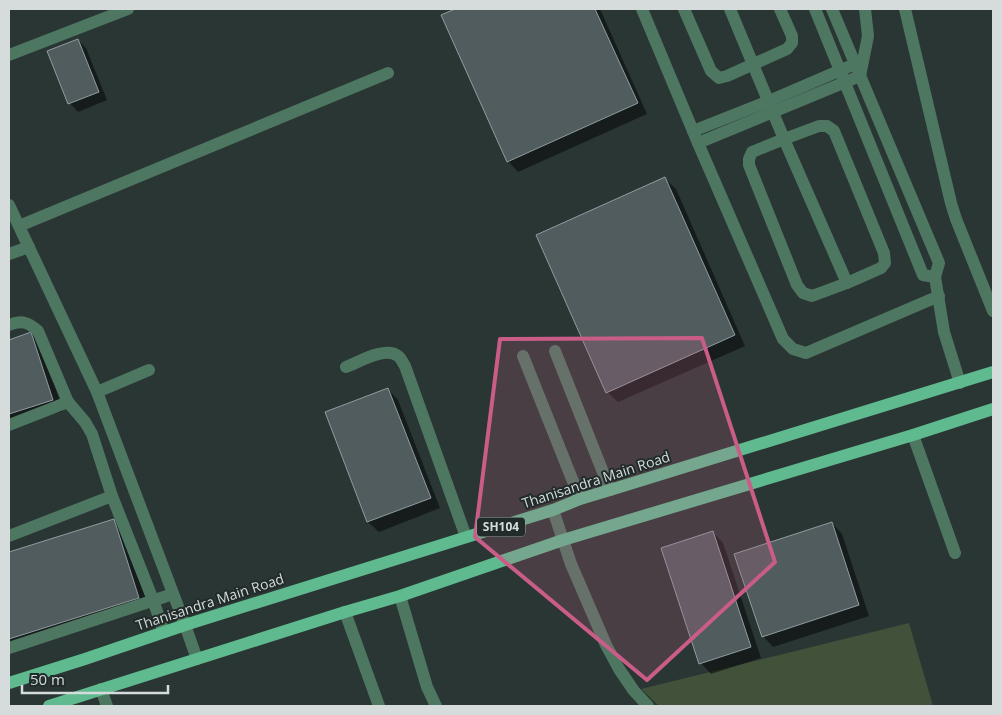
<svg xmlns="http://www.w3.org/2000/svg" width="1002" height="715" font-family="'Open Sans',sans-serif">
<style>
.green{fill:#42523a}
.shadow{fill:#0007}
.building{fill:#505c5e;stroke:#909da0}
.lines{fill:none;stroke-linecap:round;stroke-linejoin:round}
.minor{stroke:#4e7762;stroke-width:12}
.major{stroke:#60ba8f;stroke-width:12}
.marked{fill:#c95d88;fill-opacity:0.2;stroke:#c95d88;stroke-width:4;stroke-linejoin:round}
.labels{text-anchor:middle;stroke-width:4;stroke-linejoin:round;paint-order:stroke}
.shield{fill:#212c2a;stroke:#9fa7a6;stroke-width:1}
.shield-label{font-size:12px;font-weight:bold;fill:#d5dcdb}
.street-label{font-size:14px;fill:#d5dcdb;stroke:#212c2a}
</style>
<rect width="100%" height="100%" fill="#2a3634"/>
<polygon class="green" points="909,623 933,706 659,706 641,689"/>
<g class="shadow">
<polygon points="458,9 600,9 647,114 518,172 508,161 442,16"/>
<polygon points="78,40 86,48 107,100 78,112 70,103 49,52"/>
<polygon points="665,179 676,189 745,346 618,402 607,392"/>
<polygon points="31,334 42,345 63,411 9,428 9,341"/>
<polygon points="388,389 398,400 440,508 379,532 368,522 327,412"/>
<polygon points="114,520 124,531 149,608 9,653 9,554"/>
<polygon points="832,523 842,534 869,616 773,647 763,636"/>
<polygon points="713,532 723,543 761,658 711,674 701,663"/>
</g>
<g class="building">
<polygon points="455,9 595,9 638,103 507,162 441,15"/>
<polygon points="78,39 99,92 68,104 47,51"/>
<polygon points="665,177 735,335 606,393 536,235"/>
<polygon points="31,332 53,400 9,414 9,340"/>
<polygon points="388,388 431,498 367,522 325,412"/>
<polygon points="114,519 139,598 9,639 9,552"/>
<polygon points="832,522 859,605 762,637 734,554"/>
<polygon points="713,531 751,647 699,664 661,548"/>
</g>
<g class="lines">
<g class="minor">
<polyline points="642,9 698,143 783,339 793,349 806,353 939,296"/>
<polyline points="684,9 711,71 719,78 727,76 787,49 792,43 792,36 780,9"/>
<polyline points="730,9 784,139 847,283 812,296 803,293 797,285 749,165 749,159 752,152 784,139 819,126 827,126 834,131 884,253 885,263 881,268 847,283"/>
<polyline points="815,9 923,275 935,277 944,332 960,383"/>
<polyline points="832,9 939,263 935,277"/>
<polyline points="905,9 951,203 956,219 993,311"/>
<polyline points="9,55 128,9"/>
<polyline points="693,131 769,101 848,67"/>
<polyline points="698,143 860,76 868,36 865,9"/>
<polyline points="9,205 97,392 185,625 197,659"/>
<polyline points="19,226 388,73"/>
<polyline points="9,254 29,247"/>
<path d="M9 325C22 320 28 322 38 331L68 402 85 422 92 434 112 496 153 600 164 632"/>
<polyline points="555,351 610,490"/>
<polyline points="523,356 580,499"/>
<path d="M346 367C359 362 385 346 398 356 401 358 403 363 405 366L466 537"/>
<polyline points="97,392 149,370"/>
<polyline points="9,425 68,402"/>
<polyline points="913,435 955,553"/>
<polyline points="553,510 571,564 606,645 619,669 634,691 648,706"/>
<polyline points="9,536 112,496"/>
<polyline points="400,596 427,687 436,706"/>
<polyline points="345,612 379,706"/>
<polyline points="9,648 173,594"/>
<polyline points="101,689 107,706"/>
</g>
<g class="major">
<polyline points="9,683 85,659 185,625 553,510 580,499 610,490 993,372"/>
<polyline points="49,706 345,612 400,596 563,540 913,435 993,409"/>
</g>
</g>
<path class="marked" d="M702 338 775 562 647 680 475 537 500 339Z"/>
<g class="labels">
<rect class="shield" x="477" y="517.5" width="48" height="19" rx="4"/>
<g class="shield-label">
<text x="501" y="531">SH104</text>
</g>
<g class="street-label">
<text transform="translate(596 480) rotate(-18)" y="5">Thanisandra Main Road</text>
<text transform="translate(210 602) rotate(-18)" y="5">Thanisandra Main Road</text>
</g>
</g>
<rect width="1002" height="715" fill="none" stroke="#d5dcdb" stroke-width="20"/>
<path d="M22 685v8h146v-8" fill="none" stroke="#d5dcdb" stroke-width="2.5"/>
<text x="30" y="685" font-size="15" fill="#d5dcdb" stroke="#212c2a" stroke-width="4" paint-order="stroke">50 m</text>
</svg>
